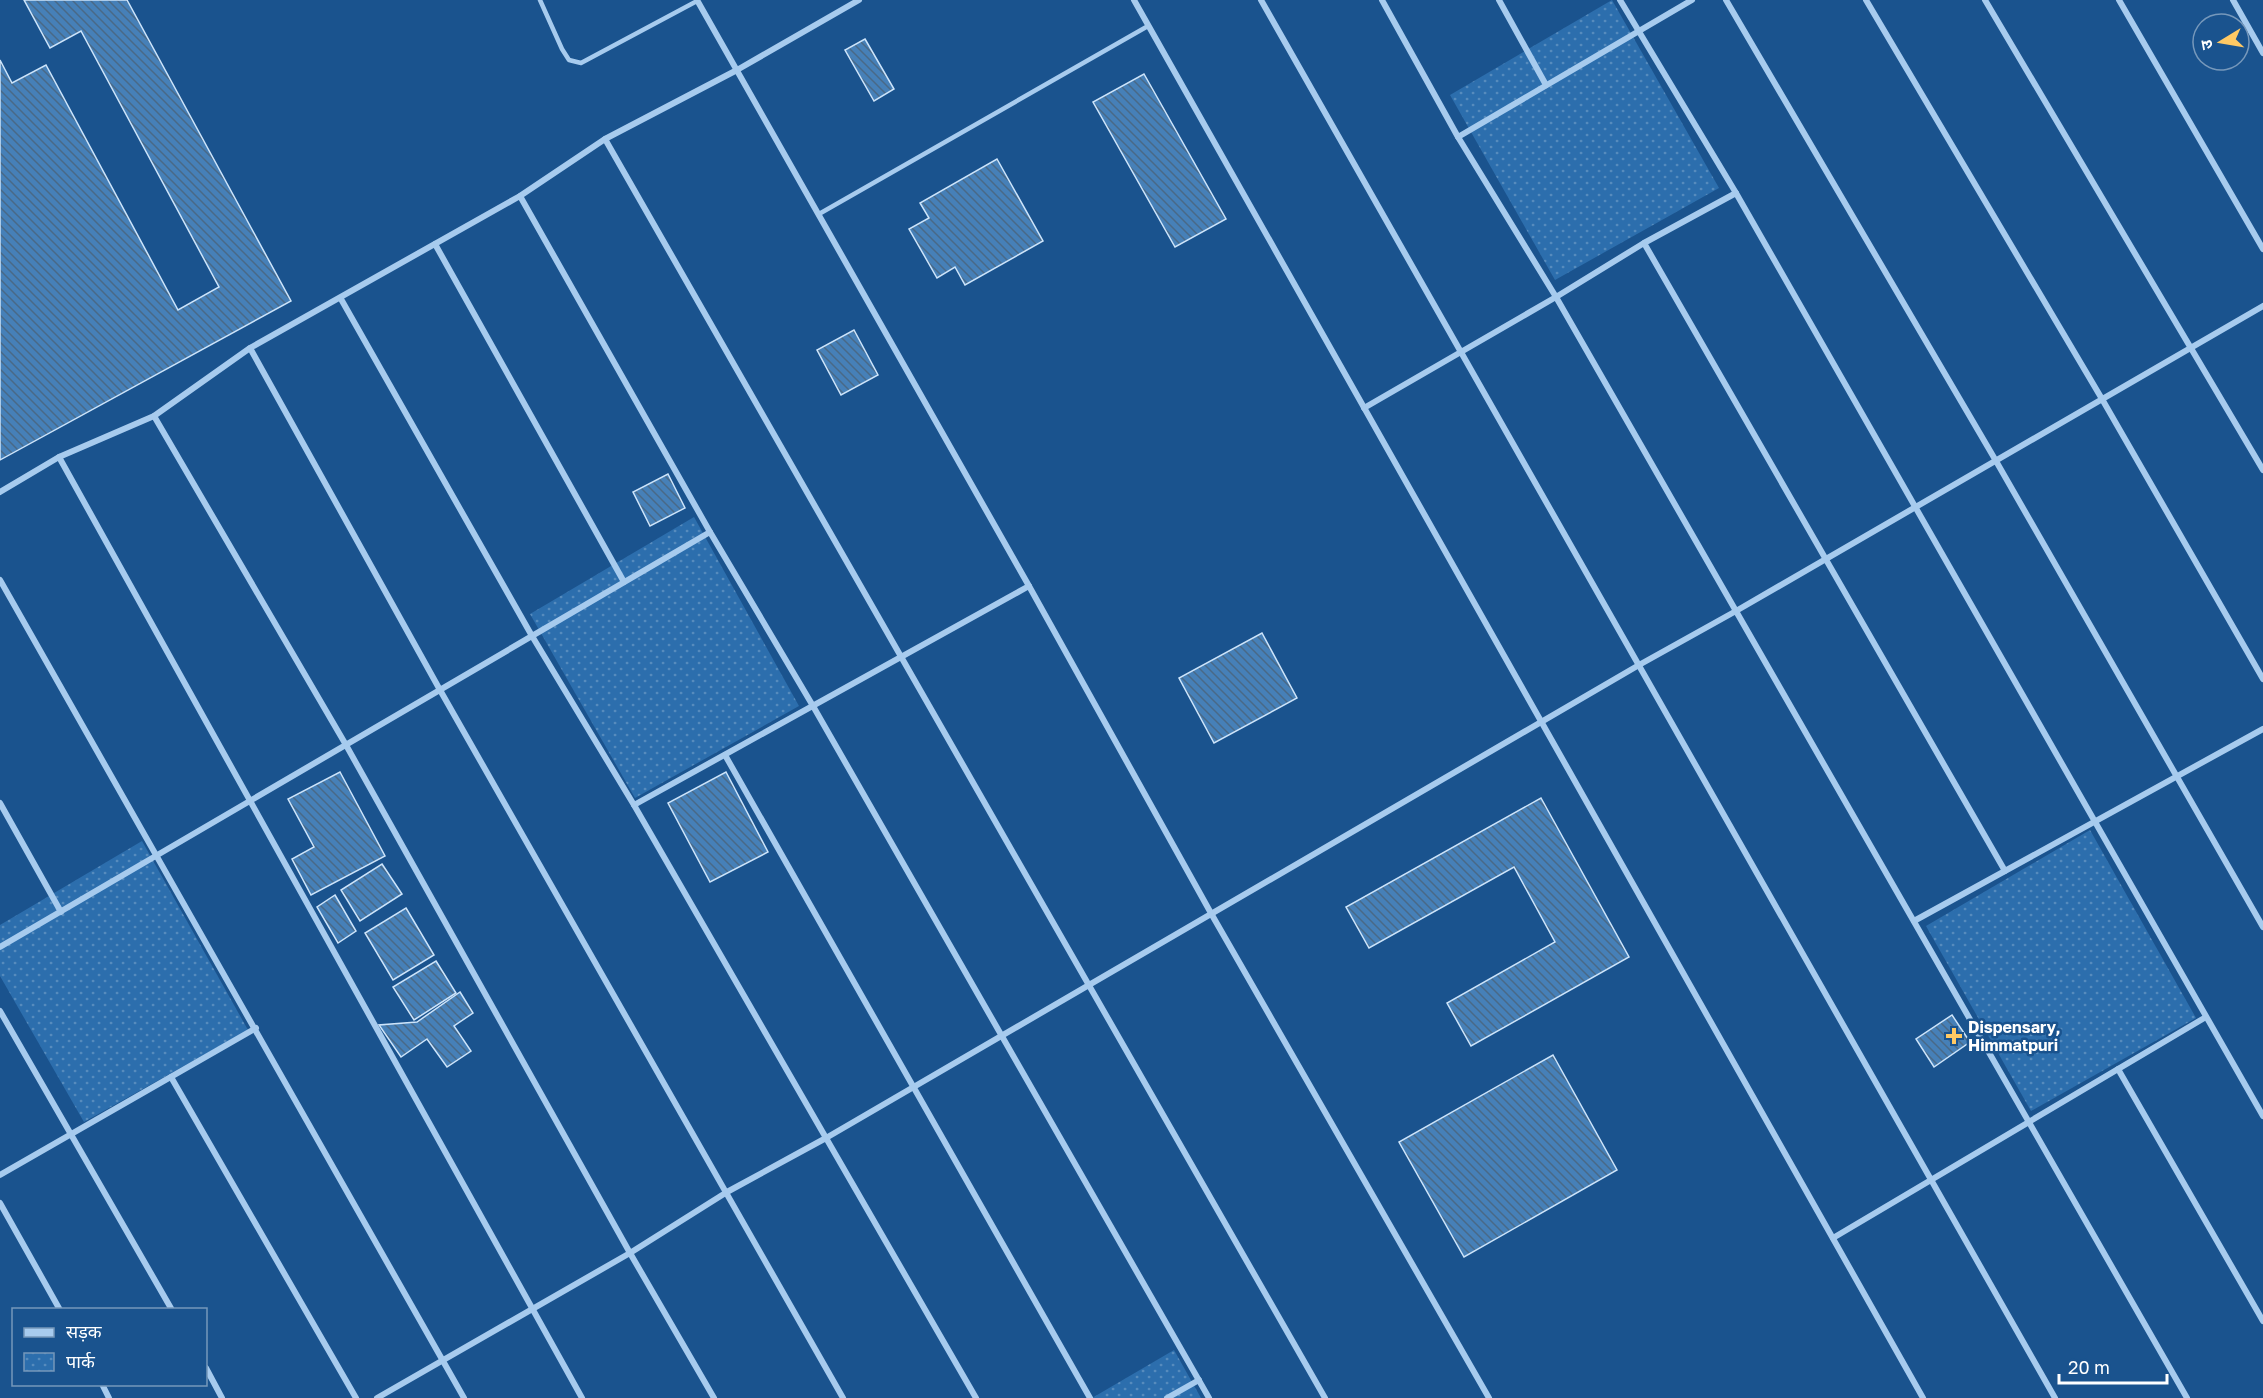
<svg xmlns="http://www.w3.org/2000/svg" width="2263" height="1398" font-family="'Golos Text','Noto Sans Devanagari',sans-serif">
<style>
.park{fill:url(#park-dots)}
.building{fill:url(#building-back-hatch);stroke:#cde4fa;stroke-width:1.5}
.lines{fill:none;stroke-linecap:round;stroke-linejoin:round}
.service{stroke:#a7cbee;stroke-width:4.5}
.minor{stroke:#a7cbee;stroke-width:6}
.poi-dot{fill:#ffc964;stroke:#1a538e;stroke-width:2}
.labels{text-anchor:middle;stroke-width:5;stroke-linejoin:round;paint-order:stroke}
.poi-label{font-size:16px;font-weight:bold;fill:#fff;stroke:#1a538e;text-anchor:start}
</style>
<defs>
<pattern id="park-dots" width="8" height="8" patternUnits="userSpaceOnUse" patternTransform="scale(1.5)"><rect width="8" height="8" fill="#2c6ead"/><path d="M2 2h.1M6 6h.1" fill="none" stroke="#568bbd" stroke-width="1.8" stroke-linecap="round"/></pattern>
<pattern id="building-back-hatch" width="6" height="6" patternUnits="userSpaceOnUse" patternTransform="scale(1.5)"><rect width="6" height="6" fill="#4680b8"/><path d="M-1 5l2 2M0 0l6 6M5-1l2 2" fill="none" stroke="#496987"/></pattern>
</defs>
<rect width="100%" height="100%" fill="#1a538e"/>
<g class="park">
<polygon points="1612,0 1719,188 1555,280 1450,95"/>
<polygon points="694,517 799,706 635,798 530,614"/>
<polygon points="2090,830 2196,1018 2031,1111 1926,926"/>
<polygon points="142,841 248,1030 84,1122 0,976 0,925"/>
<polygon points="1174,1350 1201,1398 1092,1398"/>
</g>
<g class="building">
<polygon points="24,0 127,0 291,301 0,460 0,60 12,83 46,65 178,310 219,287 81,31 50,48"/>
<polygon points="865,39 894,89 874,101 845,50"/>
<polygon points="1144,74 1226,219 1175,247 1093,102"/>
<polygon points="997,159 1043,241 965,285 955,267 937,278 909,229 929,218 920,203"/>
<polygon points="854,330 878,375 841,395 817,350"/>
<polygon points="668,474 685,508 650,526 633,492"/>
<polygon points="1262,633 1297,698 1214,743 1179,678"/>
<polygon points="340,772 385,856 311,895 292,859 314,847 288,799"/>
<polygon points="726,772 768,852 710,882 668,803"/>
<polygon points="1541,798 1629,957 1471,1046 1447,1003 1555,942 1514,867 1369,948 1346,907"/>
<polygon points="382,864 402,894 360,921 341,890"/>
<polygon points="335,895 356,931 338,943 317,907"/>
<polygon points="406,908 434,955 393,980 365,933"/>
<polygon points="436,961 456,993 414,1020 393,987"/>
<polygon points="460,992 473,1013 454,1026 471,1051 447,1067 427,1039 401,1057 379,1025 417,1022"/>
<polygon points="1952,1015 1970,1042 1934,1067 1916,1039"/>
<polygon points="1553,1055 1617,1170 1464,1257 1399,1142"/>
</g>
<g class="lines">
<g class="service">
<polyline points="540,0 562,49 569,60 581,63 697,1"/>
<polyline points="819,214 1148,26"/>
</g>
<g class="minor">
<polyline points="697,0 1029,586 1212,915 1489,1398"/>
<polyline points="1134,0 1923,1398"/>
<polyline points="1261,0 2055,1398"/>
<polyline points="1382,0 1458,137 1556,297 2187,1398"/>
<polyline points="1499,0 1546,85"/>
<polyline points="1620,0 1736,193 2263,1116"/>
<polyline points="1726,0 1996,461 2263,927"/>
<polyline points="1866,0 2102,399 2263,679"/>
<polyline points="1985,0 2263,470"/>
<polyline points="2119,0 2263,249"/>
<polyline points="2233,0 2263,53"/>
<polyline points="1458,137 1692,0"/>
<polyline points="605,139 1325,1398"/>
<polyline points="520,196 710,532 813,706 1209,1398"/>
<polyline points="1644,243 2005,871"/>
<polyline points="435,244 624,582"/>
<polyline points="341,299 532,636 634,805 976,1398"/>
<polyline points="250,348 440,690 843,1398"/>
<polyline points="1364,408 1556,297 1644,243 1736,193"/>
<polyline points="154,416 346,745 630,1253 714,1398"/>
<polyline points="59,457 582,1398"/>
<polyline points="0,492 59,457 154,416 250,348 520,196 605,139 737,70 859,0"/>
<polyline points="0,580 464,1398"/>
<polyline points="725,755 1090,1398"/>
<polyline points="0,803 61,912"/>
<polyline points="634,805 1029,586"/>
<polyline points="1914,921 2263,729"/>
<polyline points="0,947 710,532"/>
<polyline points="0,1011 172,1310"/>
<polyline points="2118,1069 2263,1321"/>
<polyline points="171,1077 356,1398"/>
<polyline points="0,1175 256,1028"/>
<polyline points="0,1203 60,1310"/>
<polyline points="1833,1238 2206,1017"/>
<polyline points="206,1368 222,1398"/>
<polyline points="102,1384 109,1398"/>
<polyline points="377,1398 630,1253 727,1192 826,1138 1639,665 1736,611 2263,306"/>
<polyline points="1167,1398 1199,1380"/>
</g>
</g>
<path class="poi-dot" d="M1951 1027h6v6h6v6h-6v6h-6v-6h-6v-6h6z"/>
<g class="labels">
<g class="poi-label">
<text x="1968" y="1033">Dispensary,<tspan x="1968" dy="18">Himmatpuri</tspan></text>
</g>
</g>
<rect x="12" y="1308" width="195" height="78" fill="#1a538e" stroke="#7698bb" stroke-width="1.5"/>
<rect x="24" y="1328" width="30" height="9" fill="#a7cbee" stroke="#7698bb" stroke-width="1.5"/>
<text x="66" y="1338" font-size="18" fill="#ffffff">सड़क</text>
<rect x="24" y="1353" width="30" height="18" fill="url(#park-dots)" stroke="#7698bb" stroke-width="1.5"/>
<text x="66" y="1368" font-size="18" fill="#ffffff">पार्क</text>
<g transform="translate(2221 42) rotate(259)"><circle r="28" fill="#1a538e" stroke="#7698bb" stroke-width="1.5"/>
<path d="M0-4.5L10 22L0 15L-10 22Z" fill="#ffc964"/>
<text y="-9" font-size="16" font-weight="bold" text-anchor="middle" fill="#ffffff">उ</text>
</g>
<path d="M2059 1374v9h108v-9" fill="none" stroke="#ffffff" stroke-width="3"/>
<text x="2068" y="1374" font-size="18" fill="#ffffff" stroke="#1a538e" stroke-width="4.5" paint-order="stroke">20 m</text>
</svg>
